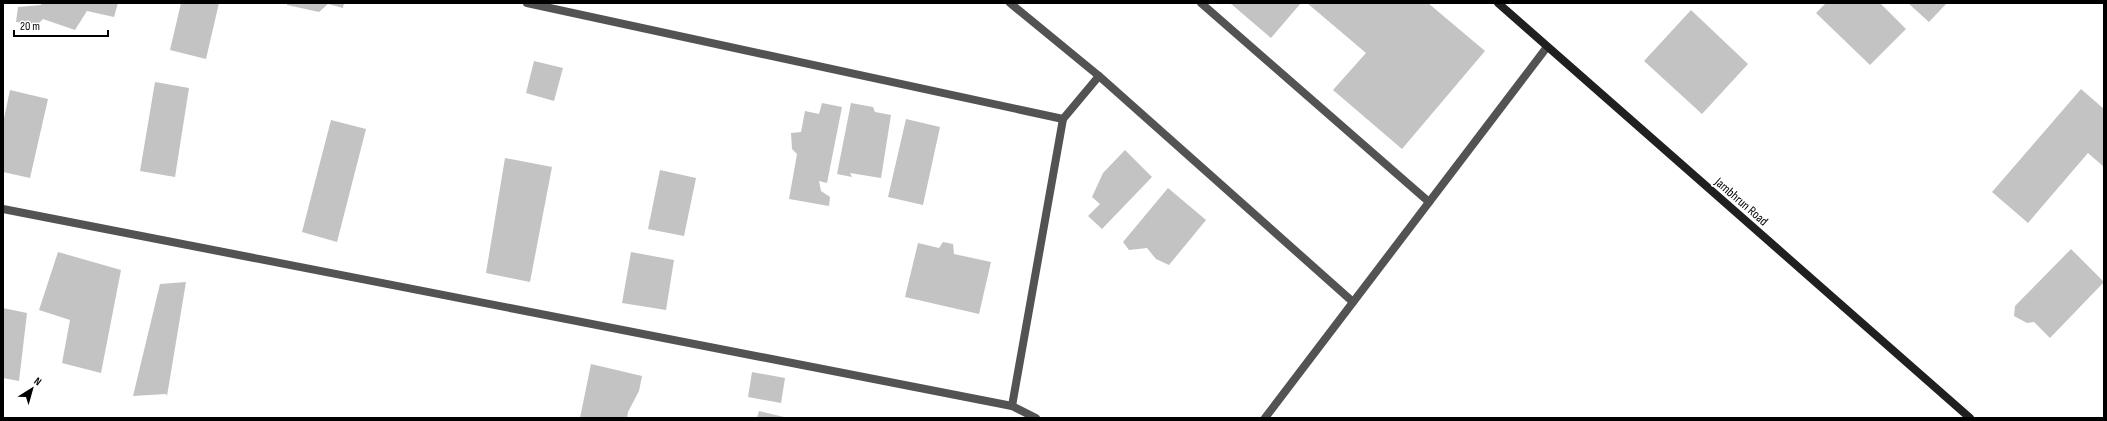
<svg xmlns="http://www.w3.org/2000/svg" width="2107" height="421" font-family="'Sofia Sans Condensed',sans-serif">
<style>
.building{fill:#c3c3c3}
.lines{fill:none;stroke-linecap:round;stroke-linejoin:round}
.street{stroke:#535353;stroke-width:8}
.secondary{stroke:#202020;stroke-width:8}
.labels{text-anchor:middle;stroke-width:4;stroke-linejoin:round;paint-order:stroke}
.street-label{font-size:13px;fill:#000;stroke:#fff}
</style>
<rect width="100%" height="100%" fill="#fff"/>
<g class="building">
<polygon points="41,3 118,3 114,17 87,11 75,30 43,19 37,25 16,22 18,7 41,5"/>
<polygon points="181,3 219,3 206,59 170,50"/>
<polygon points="287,3 344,3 343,8 328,4 319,12 287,5"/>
<polygon points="1230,3 1301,3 1271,38"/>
<polygon points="1307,3 1428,3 1485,51 1402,149 1333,90 1366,53"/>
<polygon points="1826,3 1880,3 1906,29 1870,65 1816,13"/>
<polygon points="1908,3 1947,3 1929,22"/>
<polygon points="1691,10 1748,64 1702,114 1644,61"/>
<polygon points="534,61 563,68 554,101 526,93"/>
<polygon points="155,82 189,88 175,177 140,171"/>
<polygon points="2081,89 2104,109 2104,167 2088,153 2028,223 1992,192"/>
<polygon points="10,90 48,99 30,178 3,172 3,123"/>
<polygon points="822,103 842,107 827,183 819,181 821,191 830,197 829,206 789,199 797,154 792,149 791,133 801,132 805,111 819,114"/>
<polygon points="851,103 873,107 875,112 891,115 881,178 850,173 852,177 837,174"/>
<polygon points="906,119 940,127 923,205 888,197"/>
<polygon points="331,120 366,129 337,242 302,232"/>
<polygon points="1125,150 1152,177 1102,229 1088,216 1100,204 1092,197 1103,173"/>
<polygon points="505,158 552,167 530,282 486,273"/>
<polygon points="660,170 696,178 684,236 648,229"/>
<polygon points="1168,188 1206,220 1169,265 1156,259 1147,248 1129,250 1123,242"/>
<polygon points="943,242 953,244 954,254 991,262 979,314 905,297 918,243 939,248"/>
<polygon points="2071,249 2104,282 2050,338 2034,322 2027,323 2014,316 2015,306"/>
<polygon points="58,252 121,270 101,373 62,363 70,320 39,310"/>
<polygon points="631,252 674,260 666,310 622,303"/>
<polygon points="186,282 167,396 166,394 133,396 160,284"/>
<polygon points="3,308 27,313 19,381 3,378"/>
<polygon points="591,364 642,376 639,391 628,412 627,418 580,418"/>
<polygon points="752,372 785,378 781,403 748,397"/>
<polygon points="759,411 784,417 784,418 757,418"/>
</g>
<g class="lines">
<g class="street">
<polyline points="527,3 1063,119"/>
<polyline points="1010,3 1099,76 1353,302"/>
<polyline points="1201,3 1429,202"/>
<polyline points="3,209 1012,406 1036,418"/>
<polyline points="1012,406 1063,119 1099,76"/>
<polyline points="1265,418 1547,47"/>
</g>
<polyline class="secondary" points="1498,3 1970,418"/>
</g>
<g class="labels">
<g class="street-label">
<text transform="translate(1742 201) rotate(41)" y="5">Jambhrun Road</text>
</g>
</g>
<rect width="2107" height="421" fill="none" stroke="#000000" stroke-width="8"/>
<g transform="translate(32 389) rotate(37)" stroke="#ffffff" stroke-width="3" paint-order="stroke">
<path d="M0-3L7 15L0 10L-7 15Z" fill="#000000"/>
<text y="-6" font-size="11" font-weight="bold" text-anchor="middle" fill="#000000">N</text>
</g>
<path d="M14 30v6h94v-6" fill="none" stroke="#000000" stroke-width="2"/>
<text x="20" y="30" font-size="12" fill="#000000" stroke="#ffffff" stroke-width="3" paint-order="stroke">20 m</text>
</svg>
